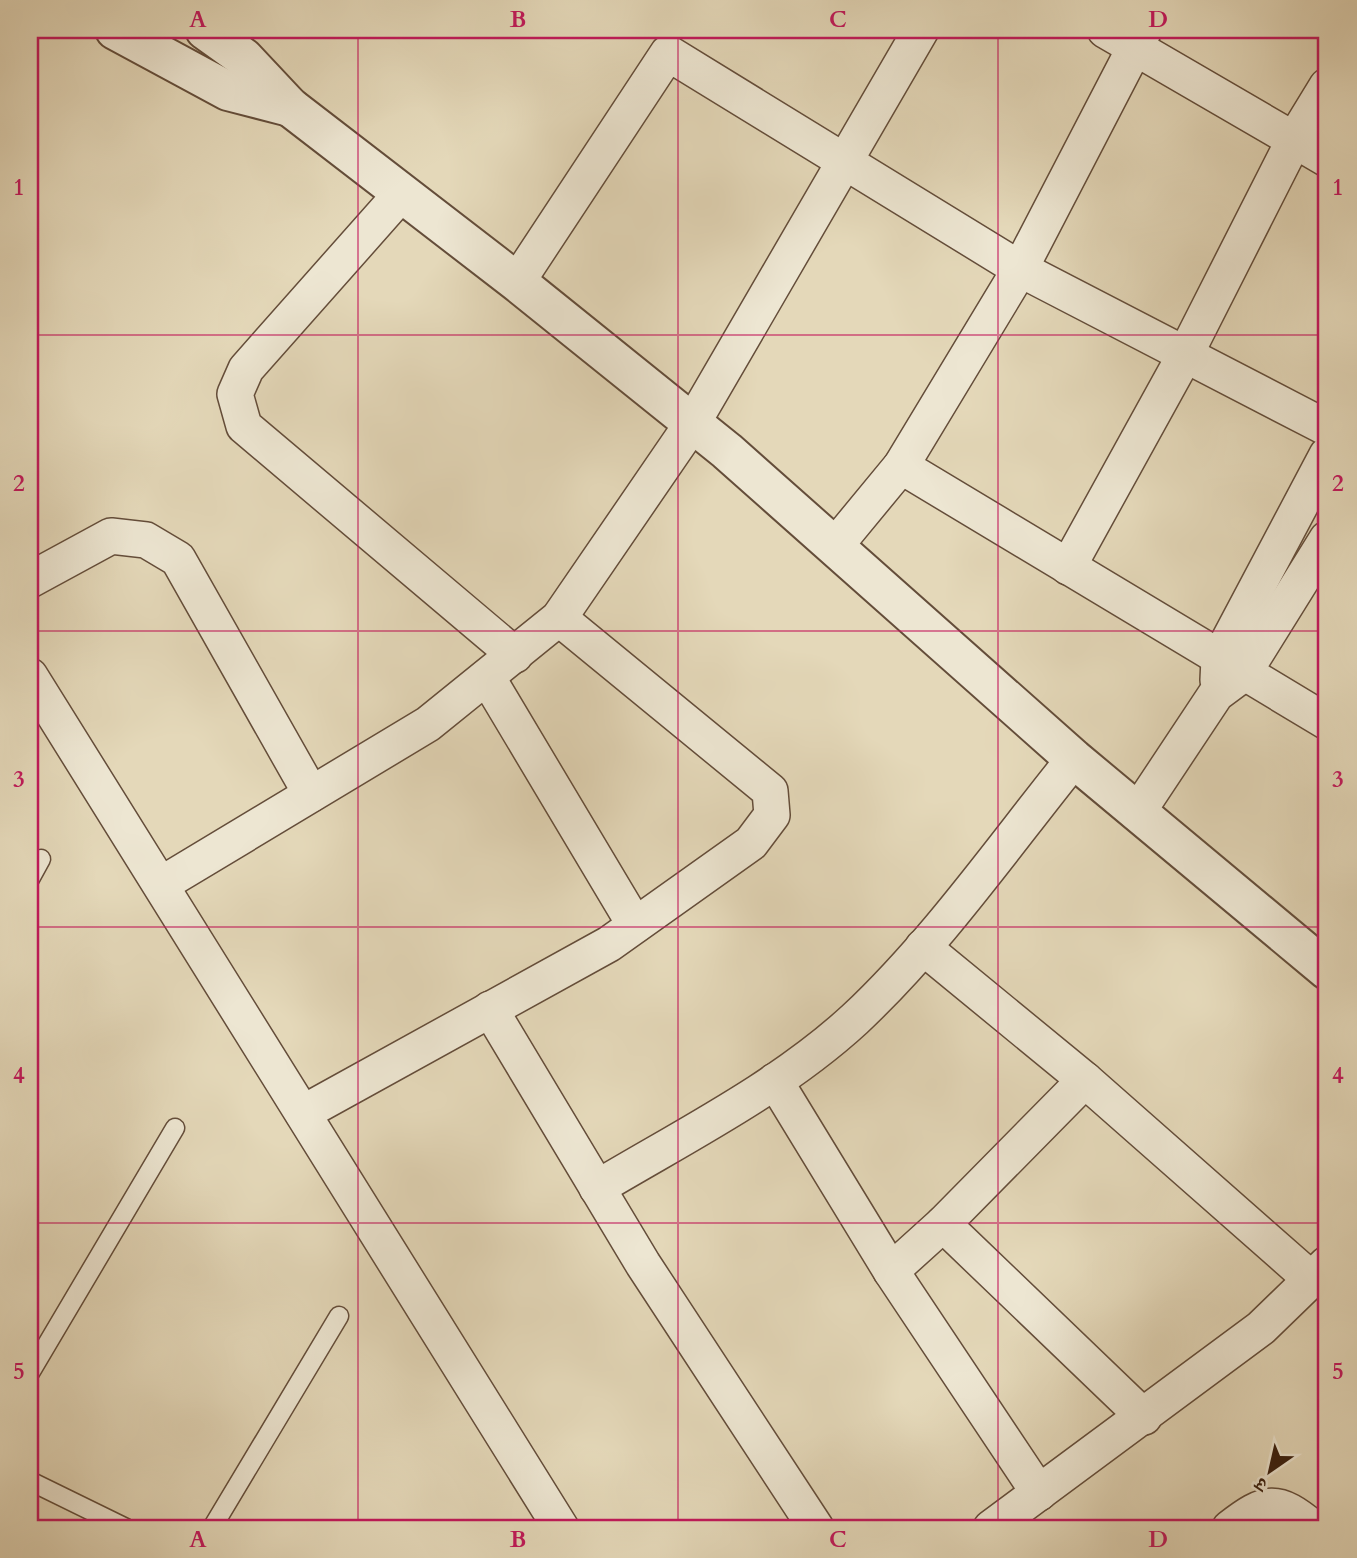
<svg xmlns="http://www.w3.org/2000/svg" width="1357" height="1558" font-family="Cardo,'Noto Serif Devanagari',serif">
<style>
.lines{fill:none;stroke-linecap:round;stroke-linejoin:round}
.service-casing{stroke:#644d3a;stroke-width:21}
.minor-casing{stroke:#644d3a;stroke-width:38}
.tertiary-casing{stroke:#644d3a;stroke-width:42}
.service{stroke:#ede6d2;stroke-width:18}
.minor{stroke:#ede6d2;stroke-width:35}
.tertiary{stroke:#ede6d2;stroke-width:38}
.grid{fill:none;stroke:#c2185b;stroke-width:2;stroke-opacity:0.55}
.neatline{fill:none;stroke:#c2185b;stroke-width:2.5}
.grid-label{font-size:23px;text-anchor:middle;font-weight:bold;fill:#c2185b}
</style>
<rect width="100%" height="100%" fill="#e4d8b9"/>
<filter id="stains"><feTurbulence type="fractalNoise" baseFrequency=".00286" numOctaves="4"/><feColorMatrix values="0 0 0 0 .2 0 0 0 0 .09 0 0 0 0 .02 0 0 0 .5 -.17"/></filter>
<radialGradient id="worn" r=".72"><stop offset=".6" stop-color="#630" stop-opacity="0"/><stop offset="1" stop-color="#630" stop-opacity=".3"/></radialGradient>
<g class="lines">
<defs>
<g id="service">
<polyline points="30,879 41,859"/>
<polyline points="30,1373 175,1128"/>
<polyline points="30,1481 126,1528"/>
<polyline points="212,1528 339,1316"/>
</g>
<g id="minor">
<polyline points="1105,30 1327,159"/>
<polyline points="401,194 246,369 235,394 244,426 515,655"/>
<polyline points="517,282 668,53 1020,269 1327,428"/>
<polyline points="901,466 1327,722"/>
<polyline points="835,546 901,466 1020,269 1144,30"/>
<polyline points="1068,567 1185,355 1294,140 1327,86"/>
<polyline points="30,580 111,536 146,540 178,559 311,794"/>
<polyline points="30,676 561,1528"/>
<polyline points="487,677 635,925"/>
<polyline points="1218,680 1219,659 1327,455"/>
<polyline points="1137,813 1216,694 1243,674 1327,539"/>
<polyline points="162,884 428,724 559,618 692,424 921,30"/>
<polyline points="923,947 1085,1080 1312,1280"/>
<polyline points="490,1009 643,1264 816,1528"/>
<polyline points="775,1081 891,1271 1039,1493"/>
<polyline points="303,1113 609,944 751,843 772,815 770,791 559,618"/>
<path d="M597 1188C684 1136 780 1088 855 1019 937 942 1003 847 1074 759"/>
<polyline points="943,1224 1144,1417"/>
<polyline points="891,1271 943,1224 1085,1080"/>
<polyline points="991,1528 1261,1328 1327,1264"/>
<path d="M1230 1528C1266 1500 1277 1498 1313 1528"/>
</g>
<g id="tertiary">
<polyline points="115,30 228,91 290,107"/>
<polyline points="205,30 244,58 290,107 517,282 727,451 1074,759 1327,970"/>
</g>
</defs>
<use href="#service" class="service-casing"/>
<use href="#minor" class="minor-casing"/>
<use href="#tertiary" class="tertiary-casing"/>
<use href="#service" class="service"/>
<use href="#minor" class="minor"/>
<use href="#tertiary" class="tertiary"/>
</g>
<path class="grid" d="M358 30V1528M678 30V1528M998 30V1528M30 335H1327M30 631H1327M30 927H1327M30 1223H1327"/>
<rect width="1357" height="1558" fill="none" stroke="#e4d8b9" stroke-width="77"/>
<g transform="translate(1270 1471) rotate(214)" stroke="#ede6d2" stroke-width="5" paint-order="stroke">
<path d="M0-5L12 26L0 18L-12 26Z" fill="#391f0f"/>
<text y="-10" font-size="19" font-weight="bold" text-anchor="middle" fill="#391f0f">उ</text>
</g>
<rect x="38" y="38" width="1280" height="1482" class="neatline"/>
<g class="grid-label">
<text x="198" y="27">A</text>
<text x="518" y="27">B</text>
<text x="838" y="27">C</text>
<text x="1158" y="27">D</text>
<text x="19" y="195">1</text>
<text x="1338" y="195">1</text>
<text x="19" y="491">2</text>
<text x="1338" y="491">2</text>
<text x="19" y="787">3</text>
<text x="1338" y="787">3</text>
<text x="19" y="1083">4</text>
<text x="1338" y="1083">4</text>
<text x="19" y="1379">5</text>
<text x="1338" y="1379">5</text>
<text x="198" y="1547">A</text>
<text x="518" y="1547">B</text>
<text x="838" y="1547">C</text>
<text x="1158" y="1547">D</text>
</g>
<rect width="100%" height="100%" filter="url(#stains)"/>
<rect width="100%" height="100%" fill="url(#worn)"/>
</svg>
